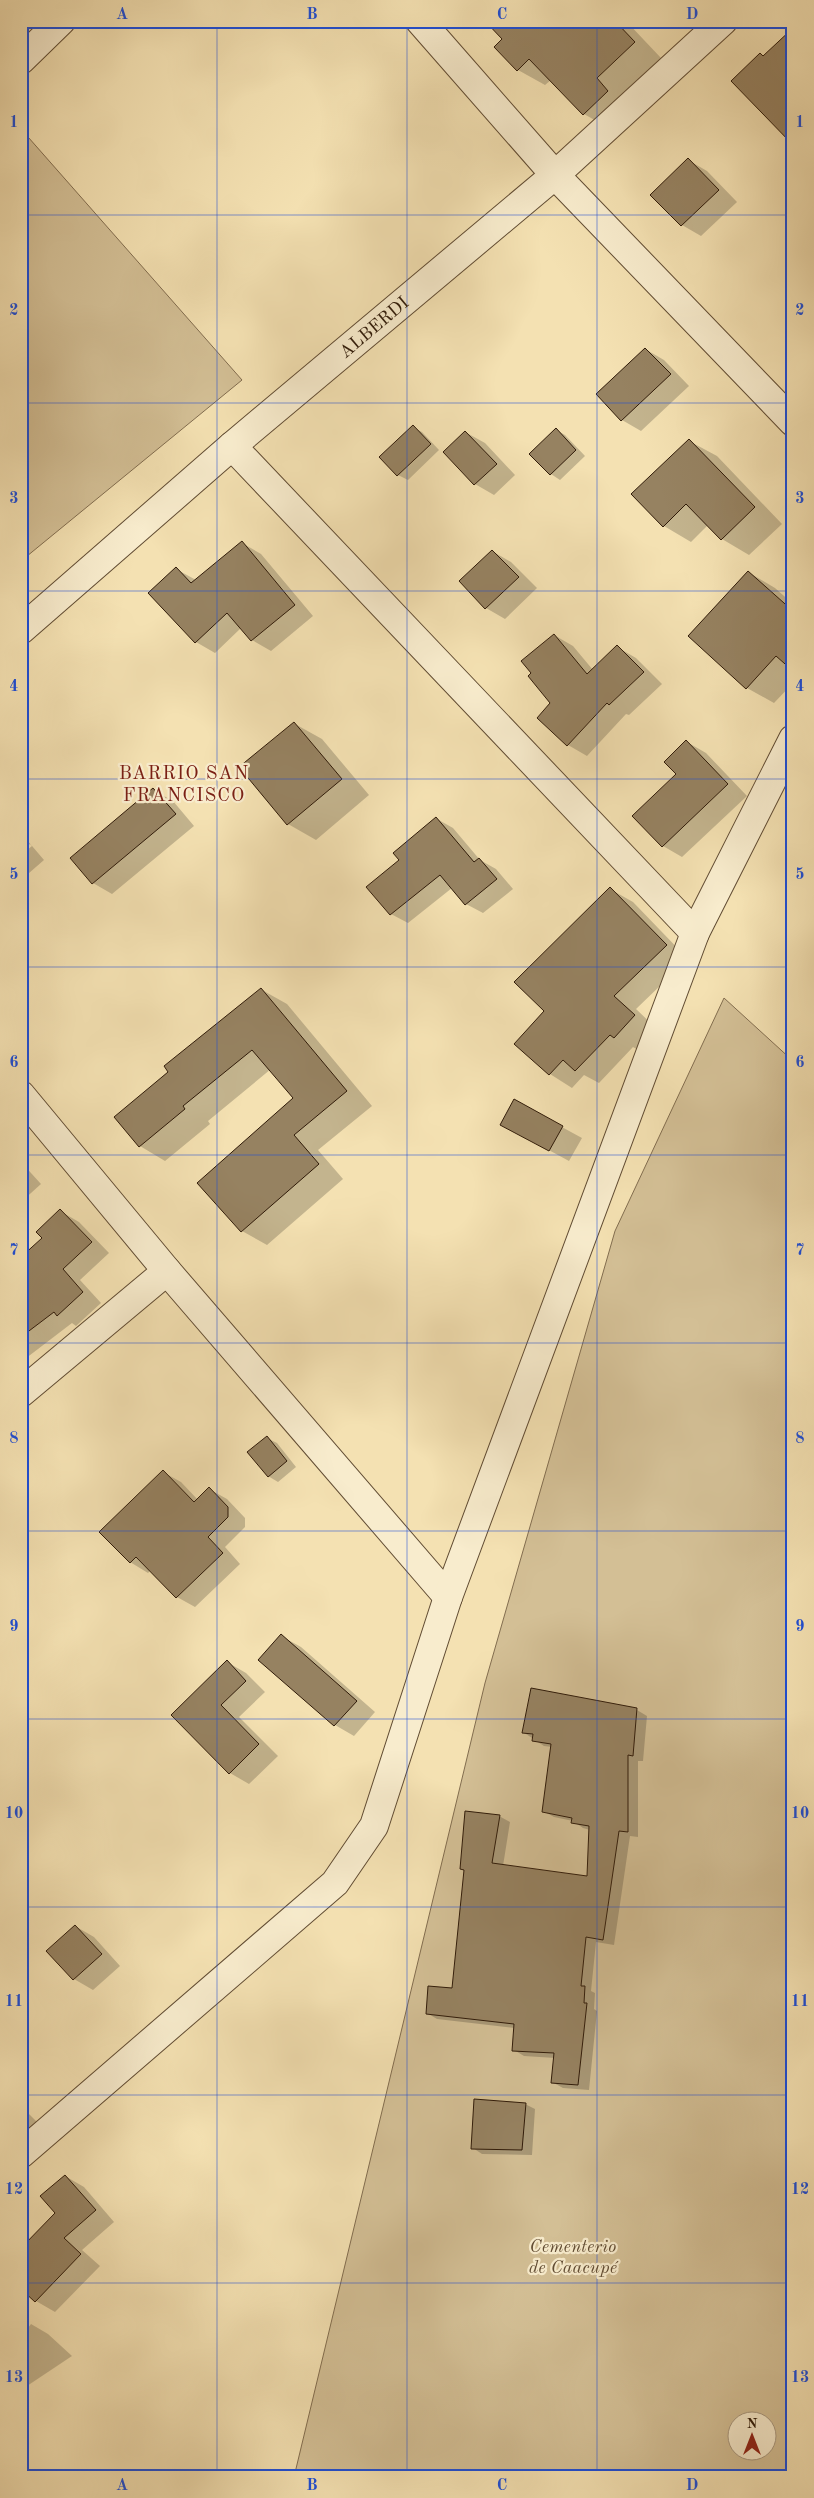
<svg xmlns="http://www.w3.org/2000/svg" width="814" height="2498" font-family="'Old Standard TT',serif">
<rect width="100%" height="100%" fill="#f4e1b2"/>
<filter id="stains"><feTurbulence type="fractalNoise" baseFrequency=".004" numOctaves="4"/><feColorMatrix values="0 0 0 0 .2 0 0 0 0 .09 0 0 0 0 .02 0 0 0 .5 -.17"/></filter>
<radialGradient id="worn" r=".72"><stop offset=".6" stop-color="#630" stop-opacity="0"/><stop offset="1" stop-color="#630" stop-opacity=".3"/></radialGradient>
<path fill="#d3bf95" stroke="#826d4f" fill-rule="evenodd" d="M21 129 242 380 21 561Z
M724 998 793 1061V2477H294L485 1683 615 1231ZM736 2420H766V2450H736Z"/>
<path fill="#0003" d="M486 21H626L661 58 623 95 612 130 584 114 551 80 545 85 518 70 504 39Z
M688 160 707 171 737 202 701 236 682 225Z
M645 349 664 360 689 386 641 431 622 420 597 394Z
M413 427 422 432 439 450 408 480 398 475Z
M556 430 565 435 585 456 560 480 551 474 531 454Z
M465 432 485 443 515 475 494 495 475 484Z
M689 441 717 456 782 524 749 555 722 539 708 525 691 542 664 526Z
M242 543 261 554 313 616 271 651 252 640 241 628 215 653 196 642 176 569 196 580Z
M492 551 511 562 537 588 505 619 486 608Z
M748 572 775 588 793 604V683L774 703 747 688Z
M554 635 573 646 593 670 617 647 636 658 662 684 629 715 626 714 587 756 568 745 552 703Z
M295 724 322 739 369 795 316 840 288 824Z
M687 742 706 753 747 796 682 857 663 846 634 816 678 774Z
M153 790 173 801 194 826 112 894 93 883Z
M437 819 453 828 480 860 496 869 513 889 483 913 466 904 452 888 408 923 391 914Z
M21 833 44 860 21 880V855L32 846 30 844 21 851Z
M610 889 633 902 688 959 636 1009 657 1029 638 1050 633 1047 599 1083 584 1075 572 1088 550 1074 516 1044 546 1011Z
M262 990 287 1004 372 1106 318 1150 343 1179 267 1245 242 1231 295 1098 271 1069 208 1121 210 1124 165 1161 140 1146 116 1117Z
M514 1101 582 1138 569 1161 521 1135Z
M21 1162 41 1184 21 1202Z
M60 1211 79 1222 109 1253 80 1280 101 1303 76 1326 72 1323 21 1362V1259L44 1238Z
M267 1438 277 1443 296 1467 278 1482 268 1476Z
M163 1472 181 1482 198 1500 209 1489 227 1499 245 1518V1527L225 1547 240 1564 195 1607 177 1597 151 1570 148 1573 130 1562Z
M281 1636 301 1647 375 1712 354 1736 335 1725 260 1660Z
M227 1662 246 1673 265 1692 239 1717 278 1756 249 1784 230 1773 173 1715Z
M532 1690 637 1710 647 1716 643 1761H638V1837L630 1836 614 1945 596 1942 591 1991 595 1993 594 2009 597 2011 589 2090 563 2088 552 2082 555 2058 524 2056 514 2050 515 2028 437 2019 427 2013 453 1990 465 1871 461 1869 499 1816 510 1822 503 1866 589 1878 590 1830 583 1828 573 1821 554 1817 543 1811 552 1747 544 1746 523 1732Z
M75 1926 94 1937 120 1966 93 1990 74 1979Z
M525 2104 535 2109 532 2155 482 2154 473 2148Z
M21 2106 38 2123 21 2138Z
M65 2176 84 2187 114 2222 82 2250 100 2266 55 2312 36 2301Z
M31 2324 48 2334 72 2356 21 2390V2337Z
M177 2469 194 2477H174Z"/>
<path fill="#968261" stroke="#301b09" d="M485 21H615L635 42 597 78 608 91 583 115 529 59 517 71 494 47 502 39Z
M793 28V145L731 81 760 53 763 56Z
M688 158 719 190 681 226 650 195Z
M645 348 671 374 621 421 596 394Z
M413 425 431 444 397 476 379 457Z
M556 428 576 450 550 475 529 454Z
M465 431 497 464 474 485 443 452Z
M689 439 755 507 721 540 686 504 663 527 631 494Z
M242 541 295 605 251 641 227 613 195 643 148 593 176 567 191 583Z
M492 550 519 577 485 609 459 581Z
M748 571 793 611V671L776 656 746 689 688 636Z
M554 634 587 674 617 645 644 672 609 705 607 703 567 746 537 718 550 703 528 676 531 673 521 661Z
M294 722 342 779 287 825 239 767Z
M686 740 728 784 662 847 632 816 676 774 664 762Z
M153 788 176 814 92 884 70 858Z
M436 817 474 862 479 858 497 879 465 905 440 875 390 915 366 887 399 860 393 853Z
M610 887 667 945 614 996 635 1015 614 1038 610 1035 575 1071 563 1060 549 1075 514 1044 544 1011 514 982Z
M261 988 347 1091 294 1135 319 1164 241 1232 197 1183 293 1098 252 1050 183 1106 185 1109 139 1147 114 1117 168 1072 164 1066Z
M514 1099 563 1126 549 1151 500 1125Z
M60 1209 92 1242 63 1269 83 1292 57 1316 54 1312 21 1337V1257L42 1238 36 1232Z
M267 1436 287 1461 268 1477 247 1452Z
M163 1470 194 1502 209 1487 228 1507V1517L208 1537 223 1553 176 1598 136 1557 130 1563 99 1532Z
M281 1634 357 1701 334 1726 258 1660Z
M227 1660 246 1681 221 1705 259 1744 229 1774 171 1715Z
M531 1688 637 1708 633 1756 628 1755V1832L619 1831 603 1940 586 1937 581 1986H585L584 2003H587L578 2085 551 2083 554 2053 512 2051 514 2024 426 2014 428 1986 452 1988 464 1870 460 1869 465 1811 500 1815 492 1863 587 1876 589 1826 571 1823 572 1818 542 1812 551 1744 532 1741 533 1734 522 1733Z
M75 1925 102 1954 73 1980 46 1951Z
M474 2099 526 2103 522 2150 471 2149Z
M65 2175 96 2210 64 2238 81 2254 35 2302 21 2289V2248L55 2213 40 2196Z"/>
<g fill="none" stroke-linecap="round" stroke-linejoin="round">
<defs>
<g id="minor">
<path d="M420 21 555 175 793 422"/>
<path d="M21 60 61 21"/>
<path d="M232 446 695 933"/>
<path id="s1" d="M21 630 232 446 555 175 723 21"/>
<path d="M21 1095 167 1271 448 1597"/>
<path d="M21 1393 167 1271"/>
<path d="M21 2154 335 1883 374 1826 448 1597 695 933 793 739"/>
</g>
</defs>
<use href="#minor" stroke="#614c33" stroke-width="30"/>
<use href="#minor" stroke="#f8eccd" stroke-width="28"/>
</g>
<path fill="none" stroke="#1d4ed8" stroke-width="1" stroke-opacity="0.55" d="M217 21V2477M407 21V2477M597 21V2477M21 215H793M21 403H793M21 591H793M21 779H793M21 967H793M21 1155H793M21 1343H793M21 1531H793M21 1719H793M21 1907H793M21 2095H793M21 2283H793"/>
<g text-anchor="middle" stroke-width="4.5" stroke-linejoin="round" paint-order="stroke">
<g font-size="18" fill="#301b09" stroke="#f8eccd">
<text dy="6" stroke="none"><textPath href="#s1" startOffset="465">ALBERDI</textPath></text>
</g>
<g font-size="18" font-style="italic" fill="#614c33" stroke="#f8eccd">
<text x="573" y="2252">Cementerio<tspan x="573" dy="21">de Caacupé</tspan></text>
</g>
<g font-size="19" letter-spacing="1" fill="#7a1f14" stroke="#f8eccd">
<text x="184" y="779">BARRIO SAN<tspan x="184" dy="22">FRANCISCO</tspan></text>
</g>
</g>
<rect width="814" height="2498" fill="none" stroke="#f4e1b2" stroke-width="55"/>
<g transform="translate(752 2436)"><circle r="24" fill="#f8eccd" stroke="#a8987f"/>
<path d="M0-4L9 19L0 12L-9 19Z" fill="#8f2418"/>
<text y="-8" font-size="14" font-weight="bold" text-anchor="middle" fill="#301b09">N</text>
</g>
<rect x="28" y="28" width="758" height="2442" fill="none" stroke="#1d4ed8" stroke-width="2"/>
<g font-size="16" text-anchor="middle" font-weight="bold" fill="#1d4ed8">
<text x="122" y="19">A</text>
<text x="312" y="19">B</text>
<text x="502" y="19">C</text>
<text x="692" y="19">D</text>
<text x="14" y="127">1</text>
<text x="800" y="127">1</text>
<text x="14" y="315">2</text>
<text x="800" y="315">2</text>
<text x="14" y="503">3</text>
<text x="800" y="503">3</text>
<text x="14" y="691">4</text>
<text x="800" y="691">4</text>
<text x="14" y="879">5</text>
<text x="800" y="879">5</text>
<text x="14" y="1067">6</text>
<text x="800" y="1067">6</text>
<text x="14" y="1255">7</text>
<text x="800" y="1255">7</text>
<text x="14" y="1443">8</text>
<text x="800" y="1443">8</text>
<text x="14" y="1631">9</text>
<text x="800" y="1631">9</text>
<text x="14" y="1818">10</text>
<text x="800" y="1818">10</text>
<text x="14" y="2006">11</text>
<text x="800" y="2006">11</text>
<text x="14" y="2194">12</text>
<text x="800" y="2194">12</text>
<text x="14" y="2382">13</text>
<text x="800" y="2382">13</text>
<text x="122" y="2490">A</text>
<text x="312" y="2490">B</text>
<text x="502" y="2490">C</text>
<text x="692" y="2490">D</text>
</g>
<rect width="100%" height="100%" filter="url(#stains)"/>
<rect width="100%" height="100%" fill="url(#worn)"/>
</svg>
